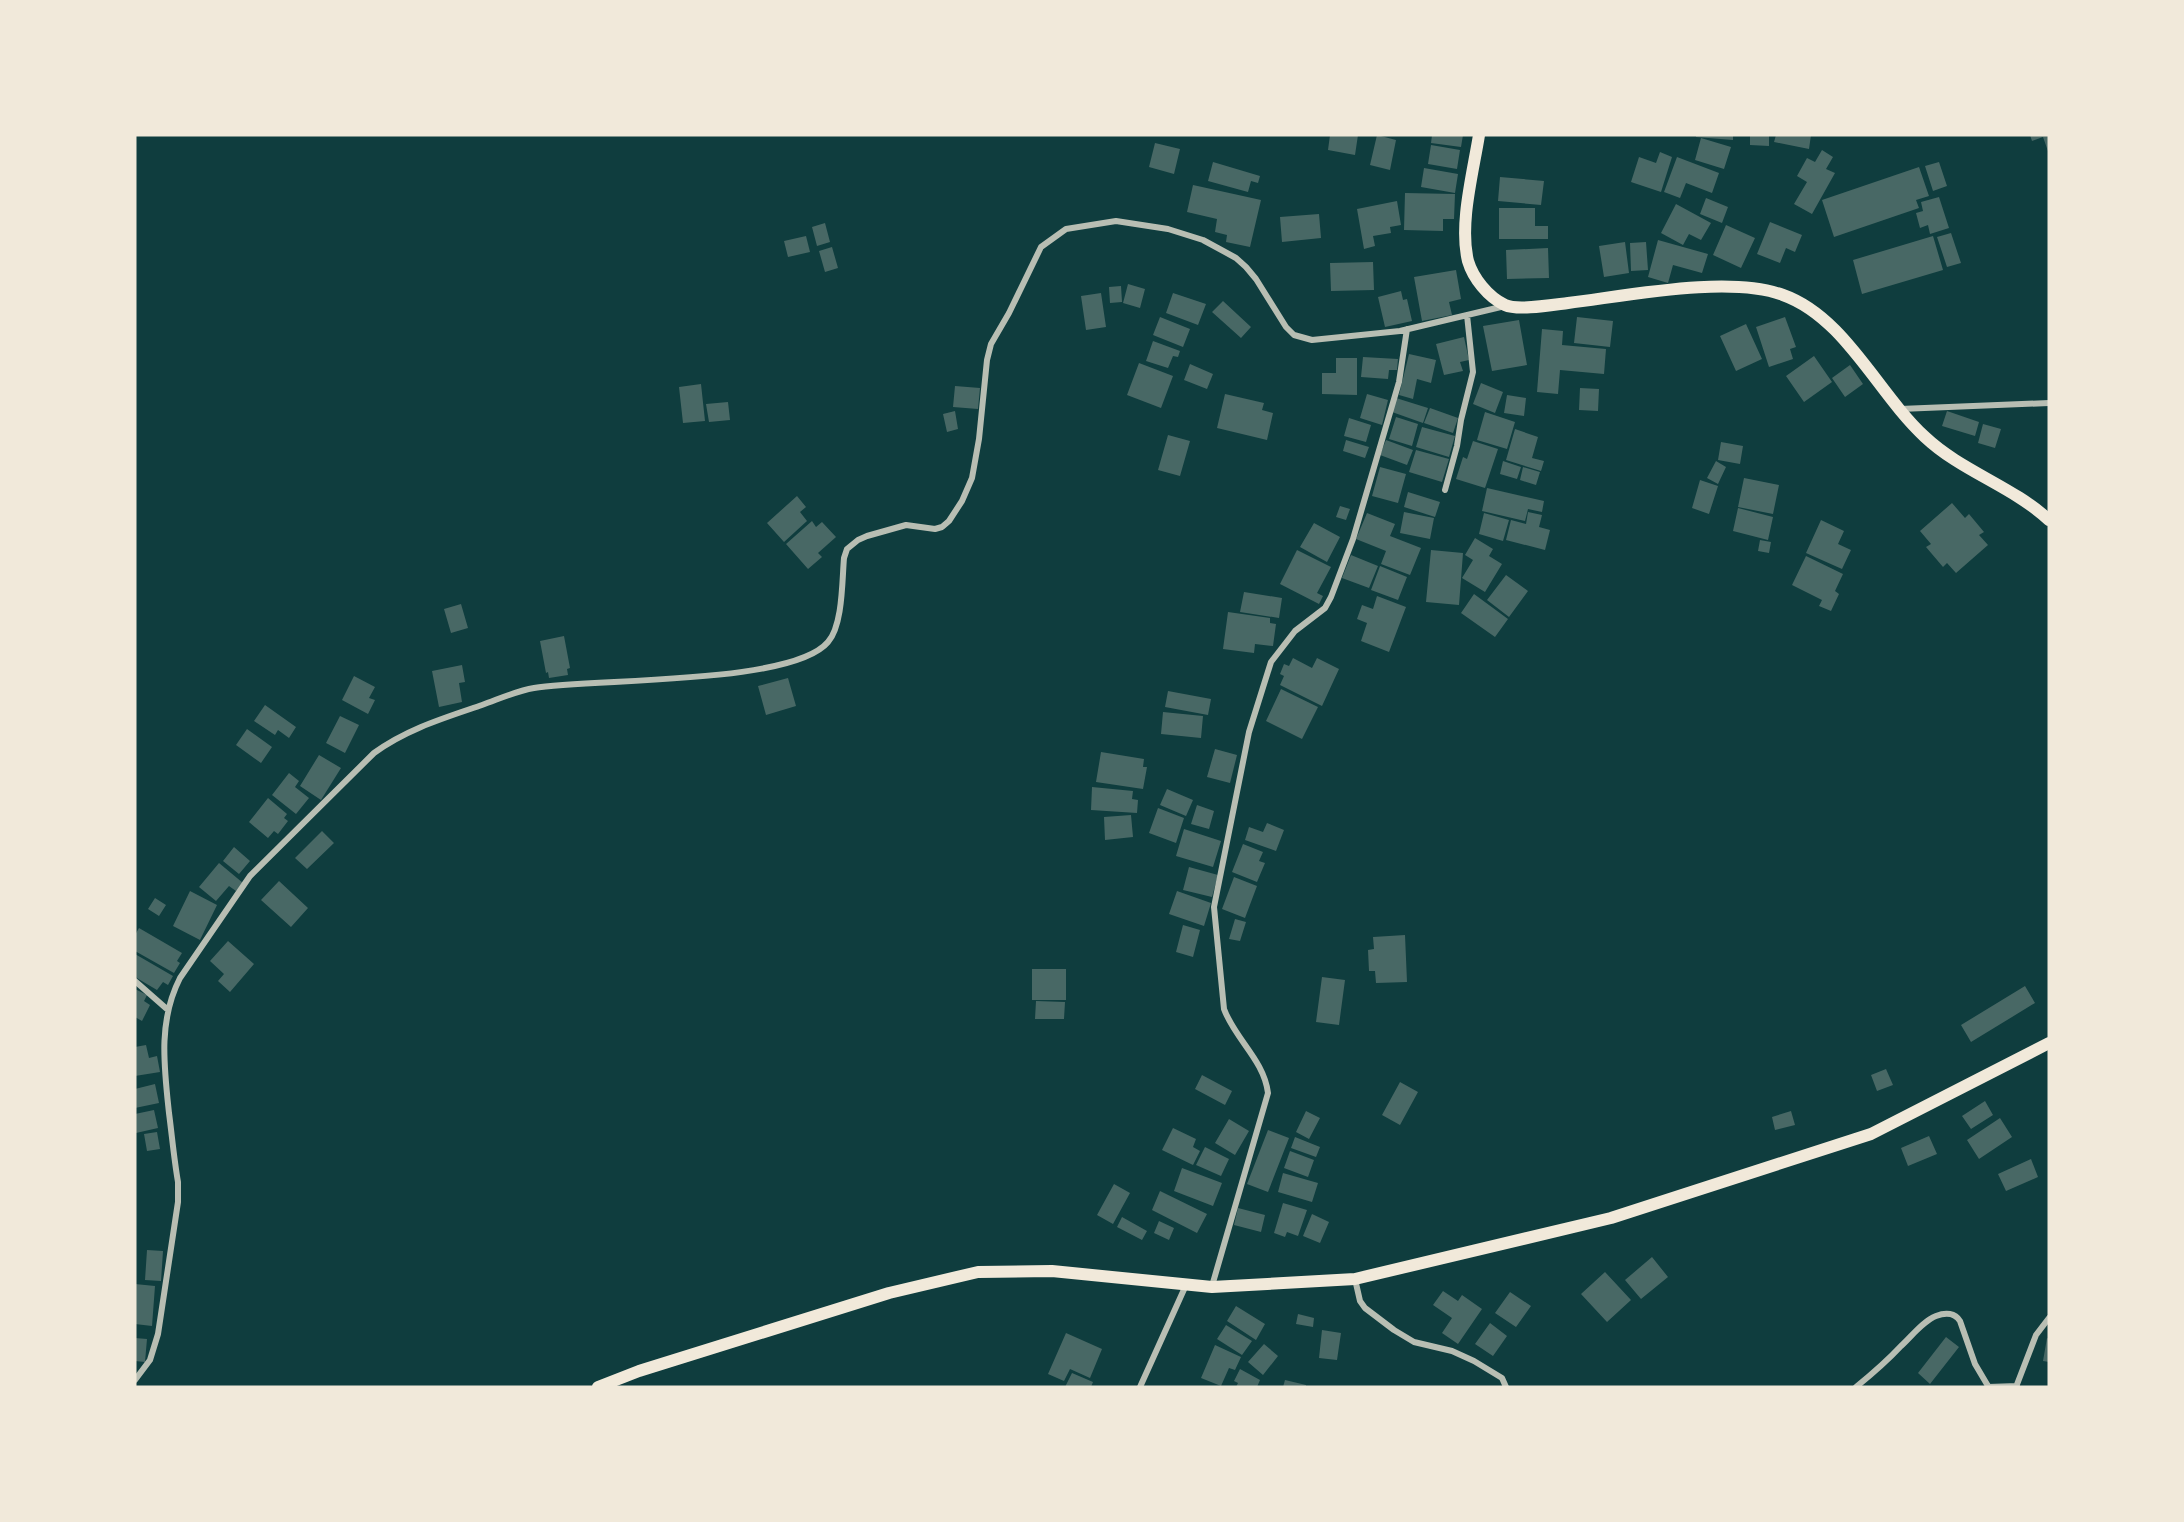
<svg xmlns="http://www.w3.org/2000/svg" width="2184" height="1522" font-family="'Public Sans',sans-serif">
<rect width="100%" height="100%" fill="#0f3d3e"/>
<path fill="#486865" d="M1330 135H1358L1355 155 1328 150Z
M1377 135 1396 140 1390 170 1370 165Z
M1432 135H1463L1461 147 1431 143Z
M1696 135H1733V140L1696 137Z
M1750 135H1769V146L1750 145Z
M1776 135H1811L1809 149 1774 142Z
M2030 135H2049V154L2043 137 2032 141Z
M1701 138 1731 147 1724 169 1695 160Z
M1155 143 1180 149 1174 174 1149 167Z
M1431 145 1460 150 1457 169 1428 164Z
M1822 150 1833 157 1826 169 1835 173 1812 214 1794 204 1807 182 1797 176 1807 158 1815 162Z
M1660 152 1672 157 1661 192 1631 182 1639 157 1656 163Z
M1677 157 1719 173 1712 193 1686 183 1680 198 1664 192Z
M1213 162 1260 176 1258 183 1251 181 1248 192 1208 181Z
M1939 162 1947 186 1933 191 1925 166Z
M1919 167 1929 196 1916 200 1919 208 1834 237 1822 200Z
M1424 168 1458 174 1455 193 1421 187Z
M1500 177 1544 181 1541 205 1498 201Z
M1193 185 1261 200 1250 247 1226 242 1227 235 1215 232 1217 219 1187 212Z
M1405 193 1455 194 1454 219H1443V231L1404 230Z
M1939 197 1949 228 1930 234 1928 225 1920 228 1916 213 1923 211 1921 202Z
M1706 198 1728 207 1722 223 1700 214Z
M1397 201 1401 225 1390 227 1391 233 1373 236 1375 246 1364 249 1357 209Z
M1676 204 1711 223 1701 240 1689 234 1683 245 1661 233Z
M1499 208H1535V226H1548V239H1499Z
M1319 214 1321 238 1282 242 1280 217Z
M1770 222 1802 235 1795 252 1786 248 1780 263 1757 254Z
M825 223 830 242 817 246 812 227Z
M1726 225 1755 238 1741 268 1713 255Z
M1951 233 1961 263 1947 267 1937 237Z
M806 236 810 252 788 257 784 241Z
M1933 236 1943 270 1862 294 1853 260Z
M1658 240 1708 254 1702 273 1673 265 1668 283 1648 277Z
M1625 242 1629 273 1604 277 1599 246Z
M1646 242 1648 270 1631 271 1630 243Z
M832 247 838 268 825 272 819 251Z
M1548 248 1549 278 1507 279 1506 250Z
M1373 262 1374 290 1331 291 1330 263Z
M1456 270 1461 299 1449 302 1452 315 1422 321 1414 277Z
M1128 284 1145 289 1140 308 1123 303Z
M1121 286 1122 302 1110 303 1109 287Z
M1401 291 1403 300 1407 299 1412 321 1385 327 1378 297Z
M1101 293 1106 327 1086 330 1081 296Z
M1173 293 1206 304 1198 325 1166 313Z
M1223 301 1251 327 1241 338 1212 312Z
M1160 317 1190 329 1183 347 1153 335Z
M1577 317 1613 321 1610 347 1574 343Z
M1785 317 1796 347 1790 349 1793 359 1769 367 1756 327Z
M1519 320 1527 365 1492 371 1483 326Z
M1746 324 1762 359 1736 371 1720 336Z
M1542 329 1563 331 1562 345 1606 349 1604 374 1560 370 1558 394 1537 392Z
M1464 337 1469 360 1460 362 1463 371 1444 375 1436 344Z
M1153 341 1180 351 1178 357 1173 356 1168 368 1146 361Z
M1409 354 1436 360 1431 383 1417 379 1413 399 1399 395Z
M1814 356 1832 382 1804 402 1786 376Z
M1363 357 1398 359 1397 370H1389L1388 379 1361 377Z
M1336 358H1357V395L1322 394V373H1336Z
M1139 363 1173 376 1161 408 1127 395Z
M1190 364 1213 374 1207 389 1184 380Z
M1850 365 1863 384 1845 397 1832 378Z
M1481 383 1503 392 1495 413 1473 404Z
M701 384 705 421 683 423 679 387Z
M955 386 980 388 978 409 953 407Z
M1580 388 1599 389 1598 411 1579 410Z
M1225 394 1264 403 1262 410 1273 413 1267 440 1217 428Z
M1367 394 1388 400 1382 425 1360 418Z
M1507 395 1526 398 1524 416 1504 413Z
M1396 398 1428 408 1423 423 1392 412Z
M728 402 730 420 709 422 706 404Z
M1430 408 1458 418 1453 433 1424 423Z
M955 411 958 429 947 432 943 414Z
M1947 411 1979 422 1975 436 1942 426Z
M1485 412 1515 422 1507 449 1477 440Z
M1396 417 1418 424 1412 446 1389 439Z
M1349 418 1371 425 1366 442 1344 436Z
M1983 424 2001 429 1995 448 1978 443Z
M1422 427 1455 436 1449 457 1416 447Z
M1515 429 1538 437 1532 458 1544 461 1541 471 1506 460Z
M1168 435 1190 441 1180 476 1158 470Z
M1346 440 1369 447 1365 458 1343 451Z
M1386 440 1413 450 1407 465 1380 455Z
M1473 441 1498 449 1485 488 1456 479 1463 457 1467 459Z
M1721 442 1743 446 1740 464 1718 460Z
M1416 450 1449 459 1442 482 1409 472Z
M1503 461 1521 467 1517 479 1500 474Z
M1716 461 1726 467 1718 484 1707 478Z
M1380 467 1406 474 1398 503 1372 496Z
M1523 467 1540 472 1536 485 1520 480Z
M1744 478 1779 485 1773 514 1738 507Z
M1700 480 1718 486 1709 514 1692 508Z
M1487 488 1544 501 1542 512 1528 509 1525 521 1482 511Z
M1408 492 1440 502 1435 517 1404 507Z
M797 496 806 507 800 512 807 521 784 542 767 523Z
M1952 503 1965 518 1969 514 1984 532 1979 535 1988 545 1956 573 1947 563 1943 567 1926 547 1931 544 1920 531Z
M1340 506 1350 509 1346 520 1336 517Z
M1738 508 1773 517 1768 540 1733 531Z
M1404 512 1434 518 1430 539 1400 533Z
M1528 512 1542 515 1539 527 1550 530 1545 550 1506 540 1511 520 1526 524Z
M1367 513 1395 524 1390 536 1421 548 1410 575 1381 564 1386 551 1356 539Z
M1484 513 1509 520 1503 541 1479 534Z
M1821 520 1844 531 1838 544 1851 550 1842 569 1806 553Z
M812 521 816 527 822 522 836 537 818 553 822 557 808 569 786 544Z
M1314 523 1340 537 1327 562 1300 547Z
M1475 538 1493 549 1489 556 1502 564 1485 592 1462 578 1473 560 1465 555Z
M1760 540 1771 542 1769 553 1758 551Z
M1297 550 1331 567 1317 593 1323 596 1319 604 1280 584Z
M1431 550 1463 553 1459 605 1426 602Z
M1351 555 1378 566 1369 588 1342 578Z
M1806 556 1843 574 1835 591 1839 594 1831 611 1819 606 1822 600 1792 585Z
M1380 566 1407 577 1398 600 1371 590Z
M1506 575 1528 591 1509 617 1487 600Z
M1244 592 1282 598 1279 618 1240 612Z
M1474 594 1508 619 1495 637 1461 613Z
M1377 596 1406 607 1389 652 1361 641 1367 623 1357 619 1362 605 1373 609Z
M461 604 468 628 451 633 444 609Z
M1228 612 1270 618V623L1276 624 1273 646 1255 644 1254 653 1223 649Z
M564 636 570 668 567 669 568 675 549 678 548 672 546 673 540 641Z
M1293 658 1312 668 1317 658 1339 669 1322 706 1280 685 1284 676 1280 674 1284 664 1289 666Z
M462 665 465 682 459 683 462 702 439 707 432 671Z
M354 676 375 687 369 698 375 700 368 714 342 700Z
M788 678 796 706 766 715 758 686Z
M1281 689 1318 707 1302 739 1266 721Z
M1168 691 1211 699 1208 715 1165 707Z
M265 705 296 727 289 738 278 730 275 735 254 721Z
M1163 712 1203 716 1201 738 1161 734Z
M340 716 359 725 345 753 326 743Z
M247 729 272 747 261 763 236 745Z
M1215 749 1237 755 1230 783 1207 777Z
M1101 752 1144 759 1143 767H1147L1143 789 1096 782Z
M319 755 341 768 321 800 300 786Z
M289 773 299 781 295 787 309 798 296 814 272 795Z
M1092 787 1133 791 1132 799 1138 800 1137 813 1091 810Z
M1167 789 1193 800 1186 816 1160 805Z
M268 798 287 814 284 818 288 821 278 834 274 831 268 838 249 822Z
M1197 805 1214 811 1209 829 1191 824Z
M1158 808 1184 818 1176 843 1149 833Z
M1131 815 1133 837 1105 840 1104 817Z
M1267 823 1284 830 1276 851 1245 840 1249 827 1263 832Z
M1184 829 1221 841 1213 867 1176 856Z
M322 831 334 843 307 869 295 858Z
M1243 844 1263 852 1259 861 1265 863 1257 882 1232 872Z
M234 847 250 861 239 874 223 861Z
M219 863 243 883 236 891 229 886 216 901 199 887Z
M1189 867 1218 875 1212 897 1183 890Z
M1234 877 1257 886 1245 918 1222 909Z
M279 881 308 908 291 927 261 900Z
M190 891 217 905 200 940 173 926Z
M1177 891 1211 903 1204 926 1169 914Z
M155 898 166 905 159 916 148 909Z
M1235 919 1246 922 1240 941 1229 939Z
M1183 925 1200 930 1193 957 1176 952Z
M139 928 182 953 177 961 180 963 174 973 135 951V935Z
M1405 935 1407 982 1376 983 1375 971H1369L1368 950 1374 949 1373 937Z
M228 941 254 964 230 992 218 981 224 974 210 961Z
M135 954 173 976 168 985 163 982 157 990 135 977Z
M1032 969H1066V1000H1032Z
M1322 977 1345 980 1339 1025 1316 1022Z
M2025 986 2035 1003 1971 1042 1961 1025Z
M135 989 147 995 144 1001 150 1005 142 1021 135 1017Z
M1036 1001 1065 1002 1064 1019H1035Z
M146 1045 149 1058 157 1056 160 1072 135 1076V1047Z
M1886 1069 1893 1085 1877 1091 1871 1075Z
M1202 1075 1232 1091 1225 1105 1195 1089Z
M1400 1082 1418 1092 1400 1125 1382 1115Z
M155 1084 159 1103 135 1108V1089Z
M1985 1101 1993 1115 1971 1129 1962 1116Z
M154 1110 158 1128 136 1133 135 1114Z
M1306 1111 1320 1118 1309 1139 1296 1132Z
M1791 1111 1795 1125 1775 1130 1772 1117Z
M2000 1118 2012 1137 1979 1159 1967 1140Z
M1229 1119 1249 1131 1235 1155 1215 1143Z
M1173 1128 1196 1139 1193 1147 1200 1151 1193 1165 1162 1150Z
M1268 1130 1289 1138 1268 1192 1247 1184Z
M157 1132 160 1149 147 1151 144 1134Z
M1929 1136 1937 1154 1908 1166 1901 1148Z
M1295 1137 1320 1147 1316 1157 1291 1148Z
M1205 1147 1229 1159 1221 1176 1196 1165Z
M1290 1151 1314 1160 1308 1177 1284 1168Z
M2031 1159 2038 1177 2006 1191 1998 1174Z
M1182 1168 1222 1183 1213 1206 1174 1191Z
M1283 1173 1318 1183 1312 1202 1278 1192Z
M1114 1184 1130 1193 1113 1224 1097 1215Z
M1160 1191 1207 1214 1197 1233 1152 1210Z
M1283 1203 1307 1210 1298 1236 1287 1232 1285 1237 1274 1233Z
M1238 1208 1265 1215 1261 1232 1234 1225Z
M1312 1214 1329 1222 1320 1243 1303 1236Z
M1122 1217 1147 1231 1142 1240 1117 1227Z
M1159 1221 1174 1228 1169 1240 1154 1233Z
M147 1250 163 1251 161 1281 145 1280Z
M1652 1257 1668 1277 1641 1299 1625 1280Z
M1605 1272 1631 1300 1607 1322 1581 1294Z
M135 1284 155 1286 152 1326 135 1324Z
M1443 1291 1458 1301 1462 1295 1482 1309 1458 1344 1442 1333 1452 1318 1433 1305Z
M1510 1292 1531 1306 1516 1327 1495 1313Z
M1236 1306 1265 1324 1256 1340 1227 1321Z
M1298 1314 1314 1318 1313 1327 1296 1324Z
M1490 1323 1507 1336 1493 1356 1475 1344Z
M1226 1325 1252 1341 1242 1355 1217 1339Z
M1322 1330 1341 1333 1337 1360 1319 1358Z
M1066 1333 1102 1349 1090 1378 1070 1369 1064 1381 1048 1374Z
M1946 1337 1959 1347 1930 1384 1918 1373Z
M135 1338 147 1339 145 1362 135 1361Z
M2047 1338 2049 1339V1362L2043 1361Z
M1264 1344 1278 1356 1263 1375 1248 1362Z
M1215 1345 1241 1357 1235 1370 1229 1368 1221 1386 1201 1378Z
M1240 1369 1260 1380 1257 1387H1236L1238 1383 1234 1381Z
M1072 1373 1093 1382 1091 1387H1065Z
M1285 1380 1306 1385V1387H1283Z"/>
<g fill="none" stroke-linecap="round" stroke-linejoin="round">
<path stroke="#b8beb3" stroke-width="6" d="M1900 409 2049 403
M1445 490 1457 446 1461 420 1473 372 1467 315
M135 981 168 1010
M1355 1279 1360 1301 1365 1308 1394 1330 1414 1342 1452 1351 1474 1361 1502 1378 1506 1387
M1212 1286 1268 1093C1264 1060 1235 1039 1224 1009L1214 907 1249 732 1271 662 1295 631 1325 608 1331 597 1353 539 1399 382 1407 329
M135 1380 150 1360 158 1334 178 1202V1182C174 1159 172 1136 169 1113 164 1066 158 1021 180 978L250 876 374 753C407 729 444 718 482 705 499 699 516 691 534 688 594 678 792 685 828 642 843 625 842 580 844 558L847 549 858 540 867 536 906 525 935 529 942 527 949 521 962 501 972 478 979 439 987 360 991 344 1009 313 1041 247 1066 229 1116 221 1168 229 1203 240 1236 258 1246 267 1256 279 1286 327 1294 335 1312 340 1400 331 1505 306
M1140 1387 1186 1285
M1856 1387C1872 1374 1887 1361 1901 1346 1911 1337 1923 1321 1936 1316 1946 1312 1955 1313 1960 1321L1975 1364 1988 1386
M1988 1387 2017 1386
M2016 1387 2036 1335 2049 1318"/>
<path stroke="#f1e9da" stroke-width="12" d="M1479 135C1473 173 1459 224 1468 261 1473 278 1488 297 1505 305 1518 311 1552 305 1568 303 1626 296 1729 275 1783 295 1845 317 1878 394 1925 437 1961 471 2012 486 2049 520
M598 1387 639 1371 889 1293 978 1272 1052 1271 1212 1287 1355 1279 1611 1218 1871 1134 2049 1043"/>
</g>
<rect width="2184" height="1522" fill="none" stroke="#f1e9da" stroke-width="273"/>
</svg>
